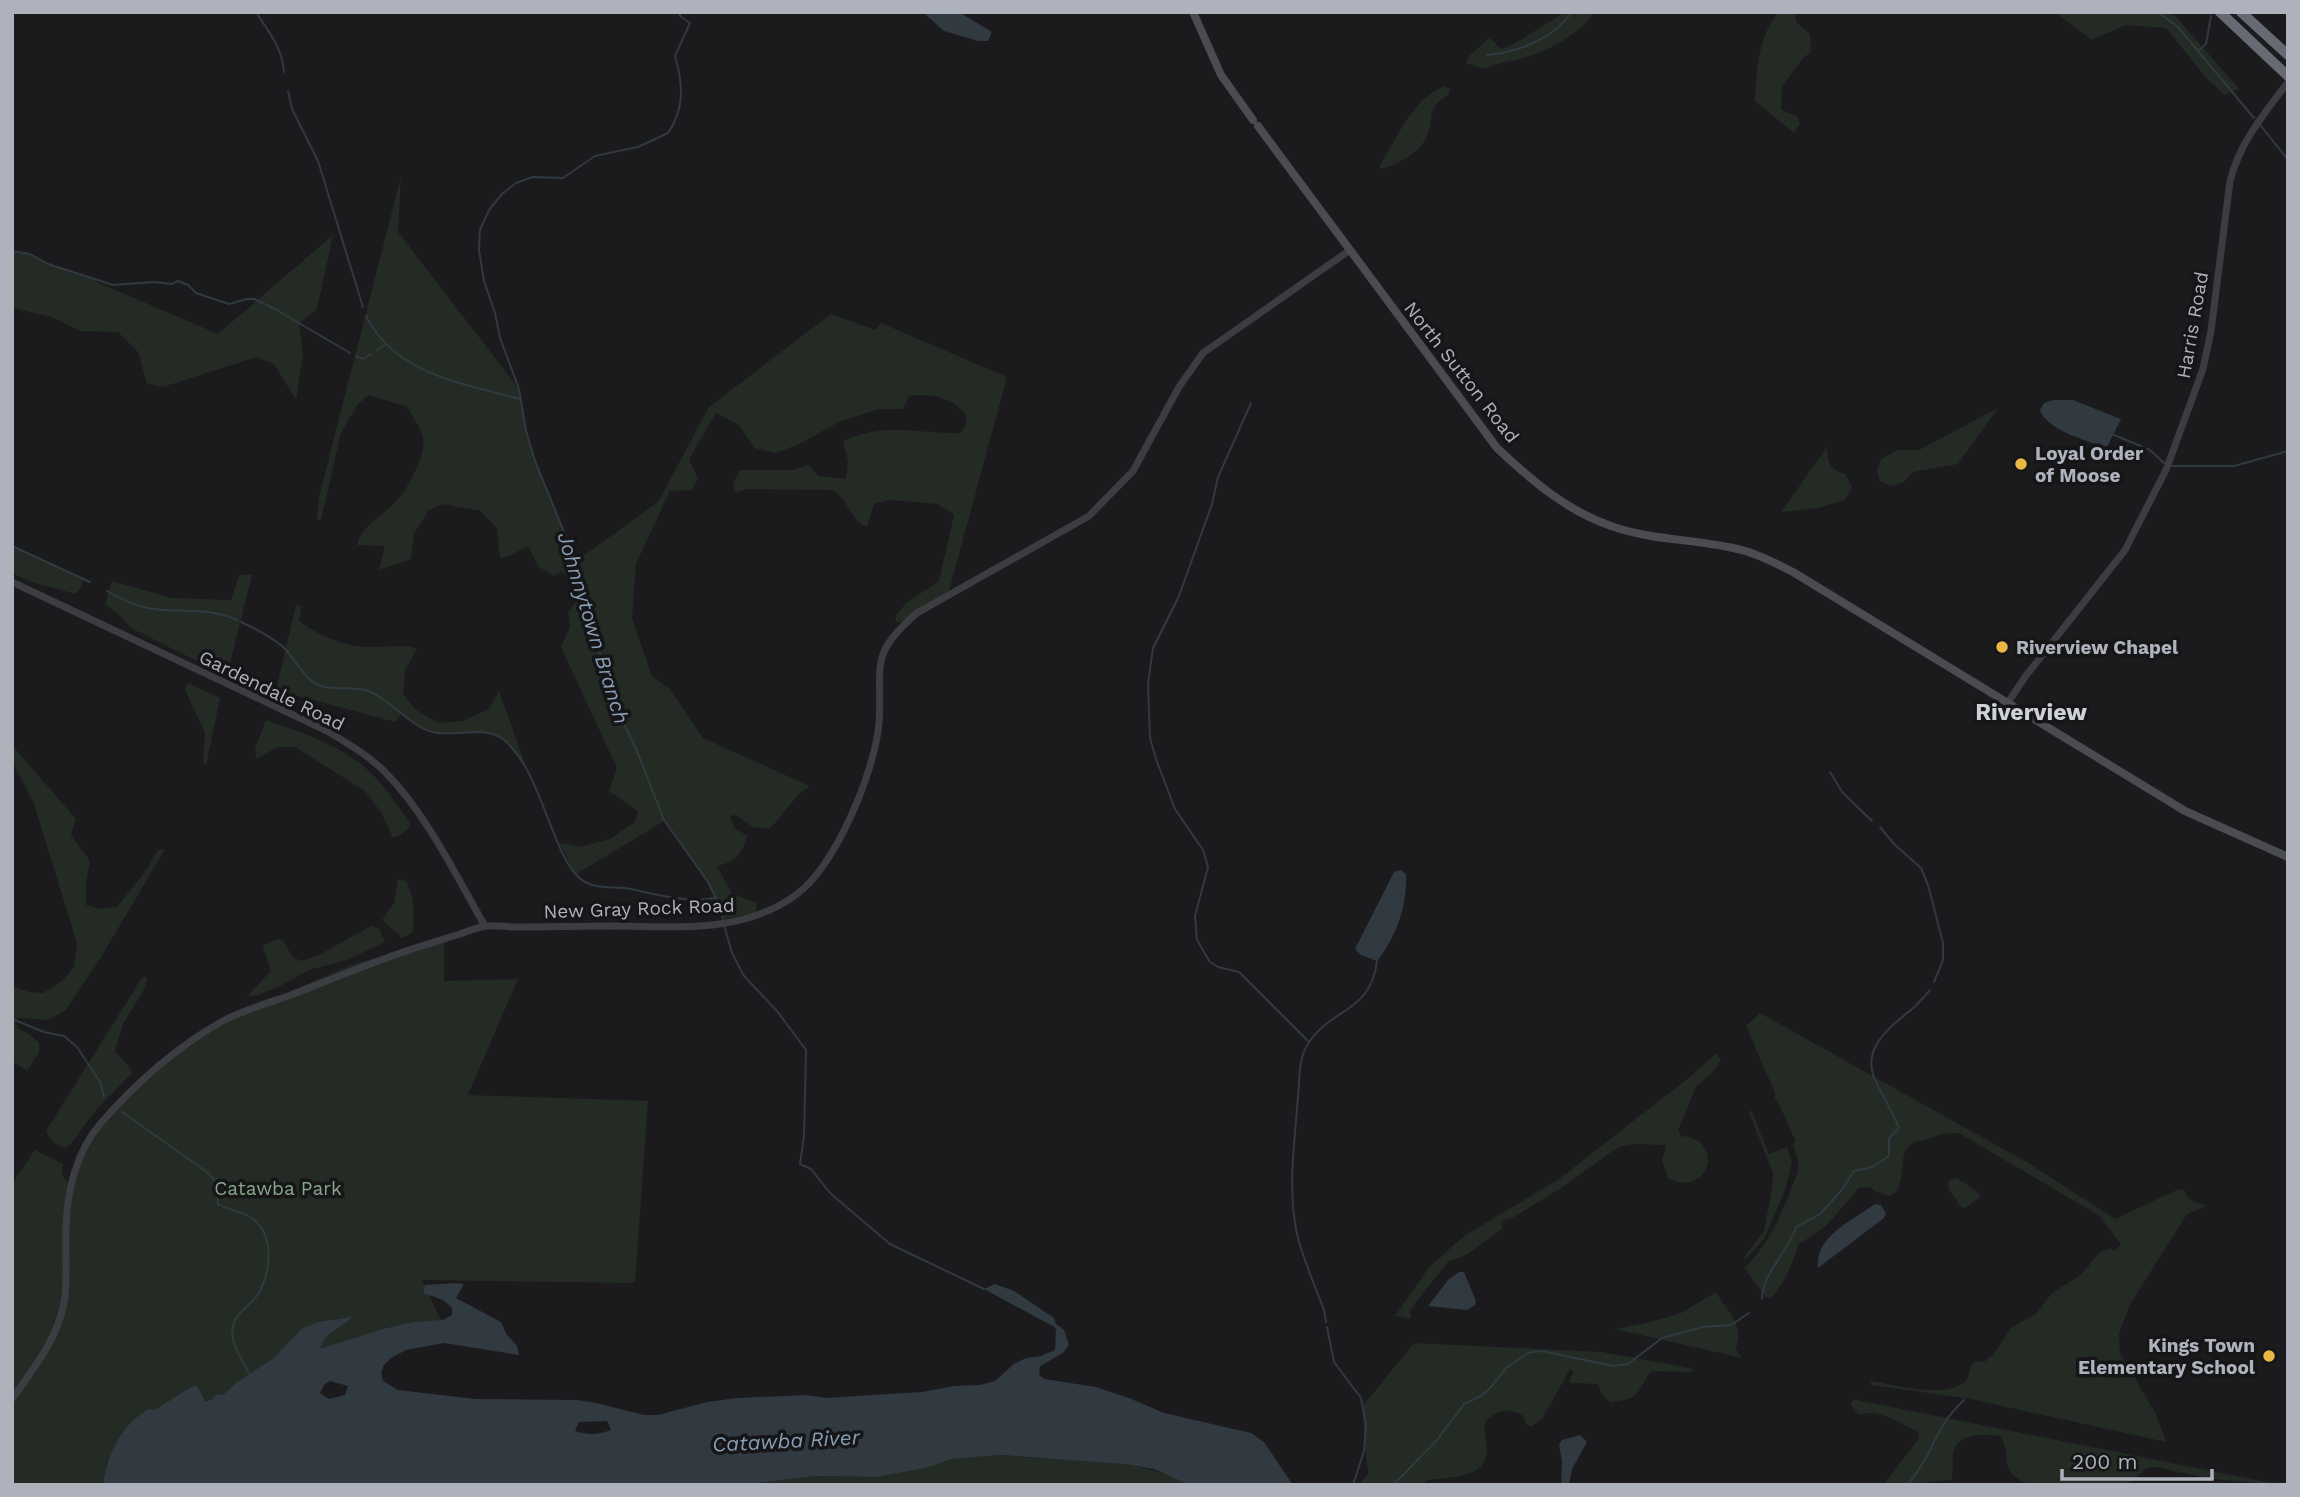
<svg xmlns="http://www.w3.org/2000/svg" width="2300" height="1497" font-family="'Work Sans',sans-serif">
<rect width="100%" height="100%" fill="#1b1b1d"/>
<path fill="#232b24" d="M1565 12H1592C1591 20 1585 24 1579 29 1562 44 1538 55 1516 60 1501 64 1500 62 1485 69L1466 63 1469 56 1489 38 1502 49 1519 41Z
M1778 12H1798L1795 18 1797 23 1810 34 1811 52 1803 58 1782 87 1781 110 1798 117 1800 124 1794 133 1755 101C1756 71 1759 36 1778 12Z
M2049 12H2172L2239 89 2225 95 2208 80 2166 28 2126 25 2092 40 2059 15Z
M1445 86 1450 89 1449 94C1424 110 1436 116 1427 136 1420 153 1399 163 1383 169L1379 167C1397 139 1411 99 1445 86Z
M401 176 398 232 519 389 526 431 535 461 565 531 575 562 658 502 709 407 831 314 875 330 881 323 1007 377 949 591C939 597 904 622 897 623L895 617 906 603 939 581 954 515 938 504 890 500 874 504 867 527C848 518 851 503 833 490L747 489 735 493 733 484 740 470H792L809 465 819 476 846 479 848 462 843 441C888 421 915 434 960 433L965 427 967 416C952 397 932 393 909 396L903 409H879L839 422 799 444 776 453 754 448 739 425 716 413 689 459 698 479 692 490 670 491 636 564 632 618 652 676 669 688 703 738 810 786 798 795 770 829 753 827 736 815 730 816 734 827 747 836C742 854 736 862 717 866L732 894 757 903 756 913 723 919C712 882 687 852 664 821L575 875 560 843 580 847 610 839 635 822 638 811 609 791 617 768 561 647 570 627 568 612 580 597 562 571 553 576 538 566 528 546 509 556 500 558 497 528 480 511 443 504 429 510 414 533 411 559 379 570 385 546 357 545C363 522 386 515 400 497 409 486 427 451 423 437 420 427 412 416 407 407L369 395 358 404 341 433 321 520H317L319 497Z
M333 235 317 309 299 323 303 355 296 400 274 364 257 357 163 387 147 384 138 352 118 332 80 331 52 317 12 308V251L30 254 48 264 90 279 218 334Z
M1998 408 1958 464 1913 472 1904 482 1890 486 1880 481 1877 471 1881 459 1897 450H1919Z
M1827 447C1828 463 1829 469 1845 474L1852 487 1846 499 1819 508 1781 512Z
M12 546 82 578V586L76 594 31 582 12 573Z
M239 575H252L227 676 131 628 119 615 105 604 112 581 172 598 231 600Z
M296 605 302 606 299 621C324 639 348 648 378 647 393 647 403 644 417 649L405 670 403 694 416 710 438 723 463 721 489 709 499 691 527 769 504 740 489 732 460 734 429 732 401 715 395 722 276 690Z
M188 683 220 698 206 766 203 762 205 733 185 690Z
M266 720C306 734 345 746 375 777 389 791 400 809 411 825L401 835 393 838 381 812 365 791 295 747H278L256 759 255 749Z
M12 745 76 819 71 835 90 861 86 882V905L100 909 117 907 147 869 158 850 165 849 100 959 66 1010 48 1020 20 1018 15 1020 18 1029 28 1033 39 1043V1052L27 1071 12 1061V986L29 992 43 993 62 981 74 967 77 943 34 804 12 761Z
M398 879 406 881C415 897 414 914 413 932L402 938 382 920 394 903Z
M371 926 380 929 385 942 347 960 309 970 282 985 256 996H247L271 971 263 948 264 945 277 939 283 940 292 956 301 961 317 956Z
M444 938V981L518 979 468 1095 648 1101 635 1283 422 1280 443 1325 213 1398 211 1400 166 1404 126 1429 107 1463 103 1485H14L12 1184 35 1150 63 1164 62 1174 69 1185 66 1225 82 1152 116 1108 179 1050 254 1007 351 965Z
M143 976 147 978 144 990 123 1024 115 1051 130 1068 132 1073 96 1110 70 1145 65 1148 53 1142 46 1131Z
M1760 1013 2030 1164 2115 1219 2179 1189 2184 1190 2189 1199 2206 1206 2187 1214 2129 1306 2119 1334 2120 1353 2156 1414 2166 1442 1971 1399 1871 1385V1381C1894 1385 1944 1398 1963 1383 1970 1379 1968 1370 1972 1364L1976 1361 1984 1362 1993 1355 2011 1328 2037 1313 2052 1293 2081 1275 2100 1252 2110 1248 2114 1251 2121 1245 2100 1216 1959 1133C1946 1133 1938 1134 1926 1140 1923 1141 1919 1141 1915 1142 1893 1151 1911 1186 1890 1196L1876 1192 1870 1187 1859 1188 1826 1226 1798 1245C1794 1261 1783 1287 1771 1297H1766L1744 1268C1772 1242 1785 1206 1798 1171V1160L1793 1144 1796 1142 1777 1100H1775V1093L1746 1026Z
M1716 1053 1721 1060 1713 1072 1696 1087 1678 1130 1681 1136C1727 1139 1709 1199 1668 1178L1662 1161 1666 1145 1634 1144 1618 1147 1563 1187 1512 1218 1503 1220 1502 1229 1466 1255 1448 1262 1410 1310 1411 1319 1395 1316 1430 1266 1464 1236 1559 1179 1691 1076Z
M1751 1110 1769 1154 1787 1147 1792 1162 1785 1190 1764 1239 1744 1261 1746 1254 1764 1231 1772 1189 1773 1173 1749 1112Z
M1957 1178 1980 1194 1979 1198 1965 1208 1961 1207 1948 1188 1949 1181Z
M1716 1292C1725 1309 1747 1327 1735 1348L1742 1358 1615 1329 1651 1322 1681 1313Z
M1414 1343 1602 1352 1695 1369 1690 1372 1651 1371C1636 1393 1641 1399 1611 1402L1604 1397 1597 1384 1571 1383 1569 1380 1574 1372 1570 1369 1542 1419 1532 1426 1527 1425 1522 1415C1510 1410 1503 1408 1492 1416 1488 1419 1485 1419 1485 1425 1483 1437 1493 1454 1480 1467 1468 1479 1441 1477 1426 1481L1424 1485H1359L1368 1474 1362 1407Z
M1853 1399 1857 1400 2282 1485 2211 1479 2156 1467 2147 1468 2127 1485H2029C1994 1469 2014 1454 2000 1436 1983 1433 1953 1433 1953 1457 1952 1466 1954 1471 1951 1480L1928 1482 1926 1485H1883L1917 1441 1919 1435 1918 1432C1904 1425 1890 1416 1874 1413 1868 1412 1864 1415 1858 1414L1851 1404Z
M1000 1455C1063 1463 1132 1453 1190 1485H740L816 1476 877 1477 926 1468 951 1459Z"/>
<path fill="#313941" fill-rule="evenodd" d="M927 12H959L992 32 988 41H978L944 31 926 15Z
M2053 400H2073L2121 419 2107 447C2088 442 2047 430 2040 410L2044 403Z
M1401 870 1406 874C1408 904 1396 938 1377 961L1361 955 1355 949 1394 872Z
M1875 1204 1881 1205 1886 1213 1884 1218 1818 1268C1814 1237 1853 1220 1875 1204Z
M1459 1272H1464L1476 1301 1475 1305 1467 1310 1428 1306 1449 1279Z
M455 1283 464 1284 456 1298 501 1322 507 1335 517 1346 519 1355 444 1343 406 1350 391 1358 384 1365 381 1372 383 1381 398 1390 475 1399 577 1400 596 1403 644 1415H658L707 1402 737 1398 806 1395 827 1398 856 1396 922 1392 954 1386 980 1385 995 1381 1014 1364 1026 1358 1041 1356 1055 1350 1056 1328 984 1289 995 1284 1014 1291 1054 1318 1056 1324 1064 1330 1069 1345 1063 1353 1040 1366 1039 1375 1044 1379 1096 1387 1129 1398 1164 1413 1251 1433 1264 1442 1293 1485H1190L1154 1469 1125 1464 1000 1455 951 1459 926 1468 877 1477 816 1476 740 1485H103C107 1455 121 1424 149 1409L155 1410 191 1387 197 1386 205 1401 211 1400 216 1395 224 1394 237 1382 274 1358 301 1329 319 1322 353 1317 326 1337 319 1349 383 1329 414 1322 443 1320 452 1315V1308L443 1300 423 1293 425 1285ZM330 1381 348 1386 345 1395 329 1399 320 1393 324 1385ZM607 1421 611 1430C598 1435 588 1435 575 1431L579 1422Z
M1580 1435 1587 1442 1572 1469 1569 1484 1561 1485 1562 1462 1559 1444 1562 1440Z"/>
<g fill="none" stroke-linecap="round" stroke-linejoin="round">
<path stroke="#313941" stroke-width="2" d="M256 12C268 31 283 49 284 72
M680 12V16L690 23 675 56C683 84 685 108 668 133L638 147 595 156 563 178 533 177 516 183 502 194 489 210 480 230 479 250 484 281 495 313 500 338 519 389 526 431 535 461 573 554 582 588 587 620 600 653 610 695 637 751 664 820 708 882 716 898 723 919
M2158 12 2178 27 2254 118
M2199 50 2206 44 2211 16
M1487 55C1519 52 1553 39 1572 12
M288 91 292 109 318 161 363 307
M2261 126 2288 160
M12 251 30 254 48 264 113 285 154 282 172 284 178 281 188 285 196 293 229 304 247 299H254L275 309 350 353
M366 316C396 375 462 383 520 399
M377 350 385 345
M356 356 363 359 371 354
M1251 403 1218 477 1212 504 1179 596 1153 648 1148 684 1150 738 1156 759 1175 809 1203 850 1208 867 1195 916 1197 940 1210 962 1218 967 1239 972 1309 1042
M2114 435 2150 450 2164 463
M2171 466H2234L2288 451
M12 546 90 582
M107 591C119 598 131 604 143 607 175 615 205 605 237 620
M241 622C254 628 271 637 282 646 295 657 300 673 313 682 330 693 347 685 365 690 384 695 404 719 422 728 447 742 481 722 504 740 543 771 553 865 585 882 600 890 616 886 631 889 659 895 687 903 715 898
M1830 772 1843 793 1872 821
M1880 827 1894 844 1921 868 1928 885 1943 943V960L1934 982
M724 925 732 953 744 976 777 1011 806 1050 804 1136 800 1164 811 1169 830 1193 890 1244 984 1289
M12 1019 44 1032 64 1036 77 1047 100 1082 104 1096
M122 1112 207 1172 216 1182 218 1204C229 1211 242 1211 252 1218 275 1235 271 1272 258 1294 252 1305 238 1310 234 1323 227 1339 242 1359 249 1373
M1762 1299C1762 1274 1788 1252 1796 1227L1820 1214 1841 1191 1854 1171 1872 1167 1889 1156V1138L1899 1128C1893 1112 1884 1099 1877 1084 1860 1052 1884 1032 1907 1013 1916 1007 1923 998 1930 990
M1326 1322 1324 1310C1315 1285 1303 1260 1297 1234 1287 1188 1295 1141 1298 1096 1300 1078 1298 1059 1308 1044 1330 1008 1371 1013 1377 961
M1327 1327 1334 1362 1361 1398 1366 1425 1364 1451 1353 1485
M1393 1485 1437 1440 1464 1404 1481 1396 1490 1388 1507 1367 1528 1353 1542 1351 1613 1366 1628 1364 1662 1338 1703 1327 1731 1325 1749 1313
M1908 1485C1914 1475 1922 1466 1927 1456 1939 1432 1944 1419 1964 1400"/>
<path stroke="#3c3d42" stroke-width="7" d="M12 582 327 731C347 743 368 755 385 772 426 813 456 876 485 926
M2007 704 2025 677 2125 550 2166 470 2203 369 2211 331 2230 181C2240 142 2264 114 2288 82
M12 1399C33 1369 57 1340 64 1303 68 1278 65 1252 66 1227 67 1192 76 1152 100 1124 134 1085 175 1048 221 1022 243 1010 268 1003 291 995 322 983 351 971 381 960 407 950 434 942 460 934 468 931 478 927 487 926 496 925 505 927 514 927 546 927 579 926 611 926 674 926 743 935 797 894 836 865 875 771 879 723 883 666 867 656 917 613L1089 516 1133 471 1179 387 1203 353 1350 250"/>
<path stroke="#4a4c52" stroke-width="8" d="M1193 12 1221 75 1253 120
M1258 126 1497 448C1531 480 1567 511 1611 526 1650 540 1693 539 1733 548 1754 552 1773 562 1793 572L2185 811 2288 857"/>
<path stroke="#686a73" stroke-width="10" d="M2220 12 2288 76
M2241 12 2288 55"/>
</g>
<g fill="#ebb744" stroke="#161618" stroke-width="2.5">
<circle cx="2021" cy="464" r="7"/>
<circle cx="2002" cy="647" r="7"/>
<circle cx="2269" cy="1356" r="7"/>
</g>
<g text-anchor="middle" stroke-width="7" stroke-linejoin="round" paint-order="stroke">
<g font-size="19" fill="#aeb2bc" stroke="#161618">
<text transform="translate(2192 325) rotate(-80)" y="7">Harris Road</text>
<text transform="translate(1462 372) rotate(52)" y="7">North Sutton Road</text>
<text transform="translate(272 690) rotate(26)" y="7">Gardendale Road</text>
<text transform="translate(639 908) rotate(-2)" y="7">New Gray Rock Road</text>
</g>
<g font-size="19" font-weight="bold" fill="#aeb2bc" stroke="#161618" text-anchor="start">
<text x="2035" y="460">Loyal Order<tspan x="2035" dy="22">of Moose</tspan></text>
<text x="2016" y="654">Riverview Chapel</text>
<text x="2255" y="1352" text-anchor="end">Kings Town<tspan x="2255" dy="22">Elementary School</tspan></text>
</g>
<g font-size="19" fill="#86a689" stroke="#161618">
<text x="278" y="1195">Catawba Park</text>
</g>
<g font-size="21" font-style="italic" fill="#879eb5" stroke="#161618">
<text transform="translate(593 628) rotate(73)" y="7">Johnnytown Branch</text>
<text transform="translate(786 1441) rotate(-3)" y="7">Catawba River</text>
</g>
<g font-size="23" font-weight="bold" fill="#cfd1d8" stroke="#161618">
<text x="2031" y="720">Riverview</text>
</g>
</g>
<rect width="2300" height="1497" fill="none" stroke="#aeb2bc" stroke-width="28"/>
<path d="M2062 1469v10h150v-10" fill="none" stroke="#aeb2bc" stroke-width="3.5"/>
<text x="2072" y="1469" font-size="21" fill="#aeb2bc" stroke="#161618" stroke-width="5" paint-order="stroke">200 m</text>
</svg>
